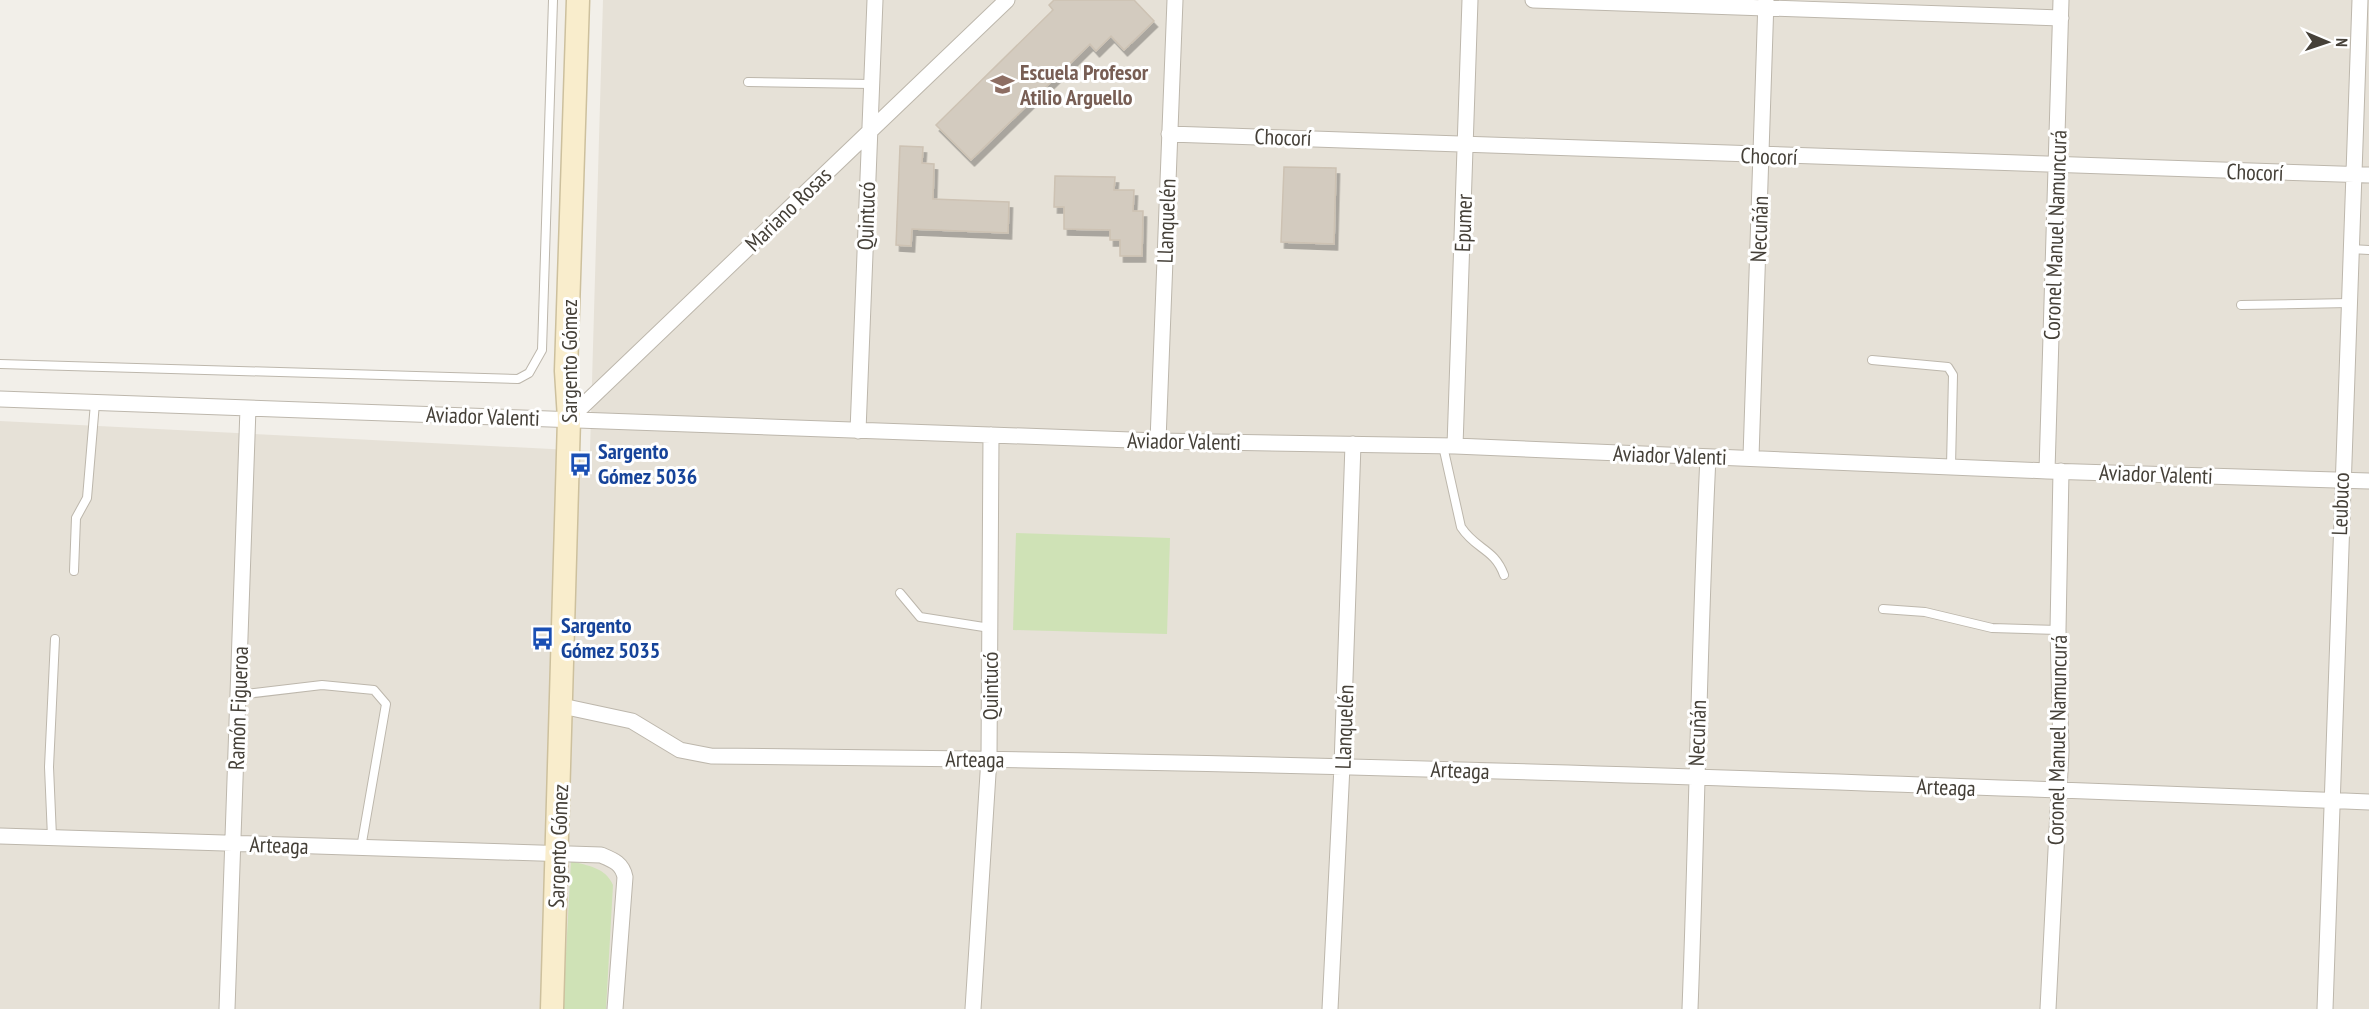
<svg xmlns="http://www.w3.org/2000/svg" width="2369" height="1009" font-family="'PT Sans Narrow',sans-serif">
<defs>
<filter id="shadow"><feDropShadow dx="3.5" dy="6" stdDeviation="0" flood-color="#0004"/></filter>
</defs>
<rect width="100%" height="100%" fill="#f2efe9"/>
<path fill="#e6e1d7" d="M603 0H2369V1009H0V421L590 451Z"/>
<path fill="#cfe2b6" d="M1016 533 1170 538 1167 634 1013 630Z
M571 861C588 866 605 867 613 885L606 1009H563Z"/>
<path fill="#d3cbbf" stroke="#cdc2b3" stroke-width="1.5" filter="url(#shadow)" d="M1054 0H1134L1154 21 1124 50 1111 36 1096 51 1090 44 971 160 936 125 1053 10 1049 5Z
M900 146 923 147 922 163 934 164 933 199 1009 202 1008 233 912 229 911 246 896 245Z
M1284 167 1336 168 1334 244 1281 242Z
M1055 176 1115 177 1114 190H1134L1133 211H1143L1142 256H1120V240H1110V230L1064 229V207H1054Z"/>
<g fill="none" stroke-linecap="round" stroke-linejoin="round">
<defs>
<path id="lane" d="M748 82 871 84
M2350 249 2369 250
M2241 305 2349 303
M1872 360 1948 367 1953 375 1951 466
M0 364 518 379 529 373 542 350 553 0
M1443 446 1461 527C1476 550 1494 548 1504 575
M74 571 76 518 87 498 95 403
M900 593 920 617 990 628
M1883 609 1925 612 1992 628 2058 630
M238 695 322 685 374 690 386 704 361 848
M52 837 49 767 55 639"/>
<path id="street" d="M1533 0 2061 18
M1169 134 2369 175
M0 399 1158 441 1455 446 2047 471 2369 481
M569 419 1007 0
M858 431 875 0
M1158 441 1175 0
M1455 446 1470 0
M1751 457 1766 0
M2047 471 2061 0
M562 706 632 721 680 750 711 756C1264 760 1817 780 2369 802
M0 836 601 855C613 860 622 863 625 877L615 1009
M227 1009 248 408
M973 1009 989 758 991 435
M1330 1009 1342 766 1353 444
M1690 1009C1697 825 1699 641 1708 457
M2048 1009 2061 751 2058 630 2061 471
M2325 1009 2360 0"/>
<path id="secondary" d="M552 1009 569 419 566 371 578 0"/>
</defs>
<use href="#lane" stroke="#bdb7ac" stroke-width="10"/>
<use href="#street" stroke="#bdb7ac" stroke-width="17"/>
<use href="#secondary" stroke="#cdc09d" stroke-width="25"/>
<use href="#lane" stroke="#fff" stroke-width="8"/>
<use href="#street" stroke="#fff" stroke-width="15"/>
<use href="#secondary" stroke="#f9edcc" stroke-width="22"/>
</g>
<defs>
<symbol id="school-bare" viewBox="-9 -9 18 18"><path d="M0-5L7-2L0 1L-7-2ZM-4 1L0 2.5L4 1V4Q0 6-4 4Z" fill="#8d6e63" stroke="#fff" stroke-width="2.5" paint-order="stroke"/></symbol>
<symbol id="bus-bare" viewBox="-9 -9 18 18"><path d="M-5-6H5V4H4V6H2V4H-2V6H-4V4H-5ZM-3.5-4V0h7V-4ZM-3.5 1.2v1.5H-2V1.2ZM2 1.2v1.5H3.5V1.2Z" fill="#1a4fb4" stroke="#fff" stroke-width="2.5" paint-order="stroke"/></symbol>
</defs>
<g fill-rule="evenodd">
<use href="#school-bare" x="986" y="68" width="33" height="33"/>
<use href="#bus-bare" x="564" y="448" width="33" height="33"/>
<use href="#bus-bare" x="526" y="622" width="33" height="33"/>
</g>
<g text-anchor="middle" stroke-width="6" stroke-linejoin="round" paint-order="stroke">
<g font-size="22" font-weight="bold" fill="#785e54" stroke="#fff" text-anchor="start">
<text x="1020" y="80">Escuela Profesor<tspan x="1020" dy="25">Atilio Arguello</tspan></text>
</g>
<g font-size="22" fill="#454038" stroke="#fff">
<text transform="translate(1283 137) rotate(2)" y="8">Chocorí</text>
<text transform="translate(1769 156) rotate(2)" y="8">Chocorí</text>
<text transform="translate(2255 172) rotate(2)" y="8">Chocorí</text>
<text transform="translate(788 209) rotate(-44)" y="8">Mariano Rosas</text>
<text transform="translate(866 216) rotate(-88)" y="8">Quintucó</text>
<text transform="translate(1166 221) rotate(-88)" y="8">Llanquelén</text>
<text transform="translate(1463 223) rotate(-88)" y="8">Epumer</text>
<text transform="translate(1759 229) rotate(-88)" y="8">Necuñán</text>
<text transform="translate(2055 235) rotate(-88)" y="8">Coronel Manuel Namuncurá</text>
<text transform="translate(569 361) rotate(-90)" y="8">Sargento Gómez</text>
<text transform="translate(483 416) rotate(2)" y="8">Aviador Valenti</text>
<text transform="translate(1184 441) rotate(1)" y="8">Aviador Valenti</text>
<text transform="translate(1670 455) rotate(2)" y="8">Aviador Valenti</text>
<text transform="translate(2156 474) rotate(2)" y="8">Aviador Valenti</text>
<text transform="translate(2340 504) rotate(-88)" y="8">Leubuco</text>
<text transform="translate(990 686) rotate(-90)" y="8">Quintucó</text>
<text transform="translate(238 708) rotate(-88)" y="8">Ramón Figueroa</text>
<text transform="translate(1344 727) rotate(-88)" y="8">Llanquelén</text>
<text transform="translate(1697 733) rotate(-88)" y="8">Necuñán</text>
<text transform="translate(2057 740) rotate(-89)" y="8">Coronel Manuel Namuncurá</text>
<text transform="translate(975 759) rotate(1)" y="8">Arteaga</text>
<text transform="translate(1460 770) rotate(2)" y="8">Arteaga</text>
<text transform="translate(1946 787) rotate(2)" y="8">Arteaga</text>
<text transform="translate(279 845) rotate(2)" y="8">Arteaga</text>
<text transform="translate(558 846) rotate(-88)" y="8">Sargento Gómez</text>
</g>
<g font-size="22" font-weight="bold" fill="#164399" stroke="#fff" text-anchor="start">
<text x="598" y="459">Sargento<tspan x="598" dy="25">Gómez 5036</tspan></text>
<text x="561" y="633">Sargento<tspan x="561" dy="25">Gómez 5035</tspan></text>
</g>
</g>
<g transform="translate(2327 42) rotate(92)" stroke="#ffffff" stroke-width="4.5" paint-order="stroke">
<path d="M0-4.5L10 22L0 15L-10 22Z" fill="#454038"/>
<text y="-9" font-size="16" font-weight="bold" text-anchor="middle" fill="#454038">N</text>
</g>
</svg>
